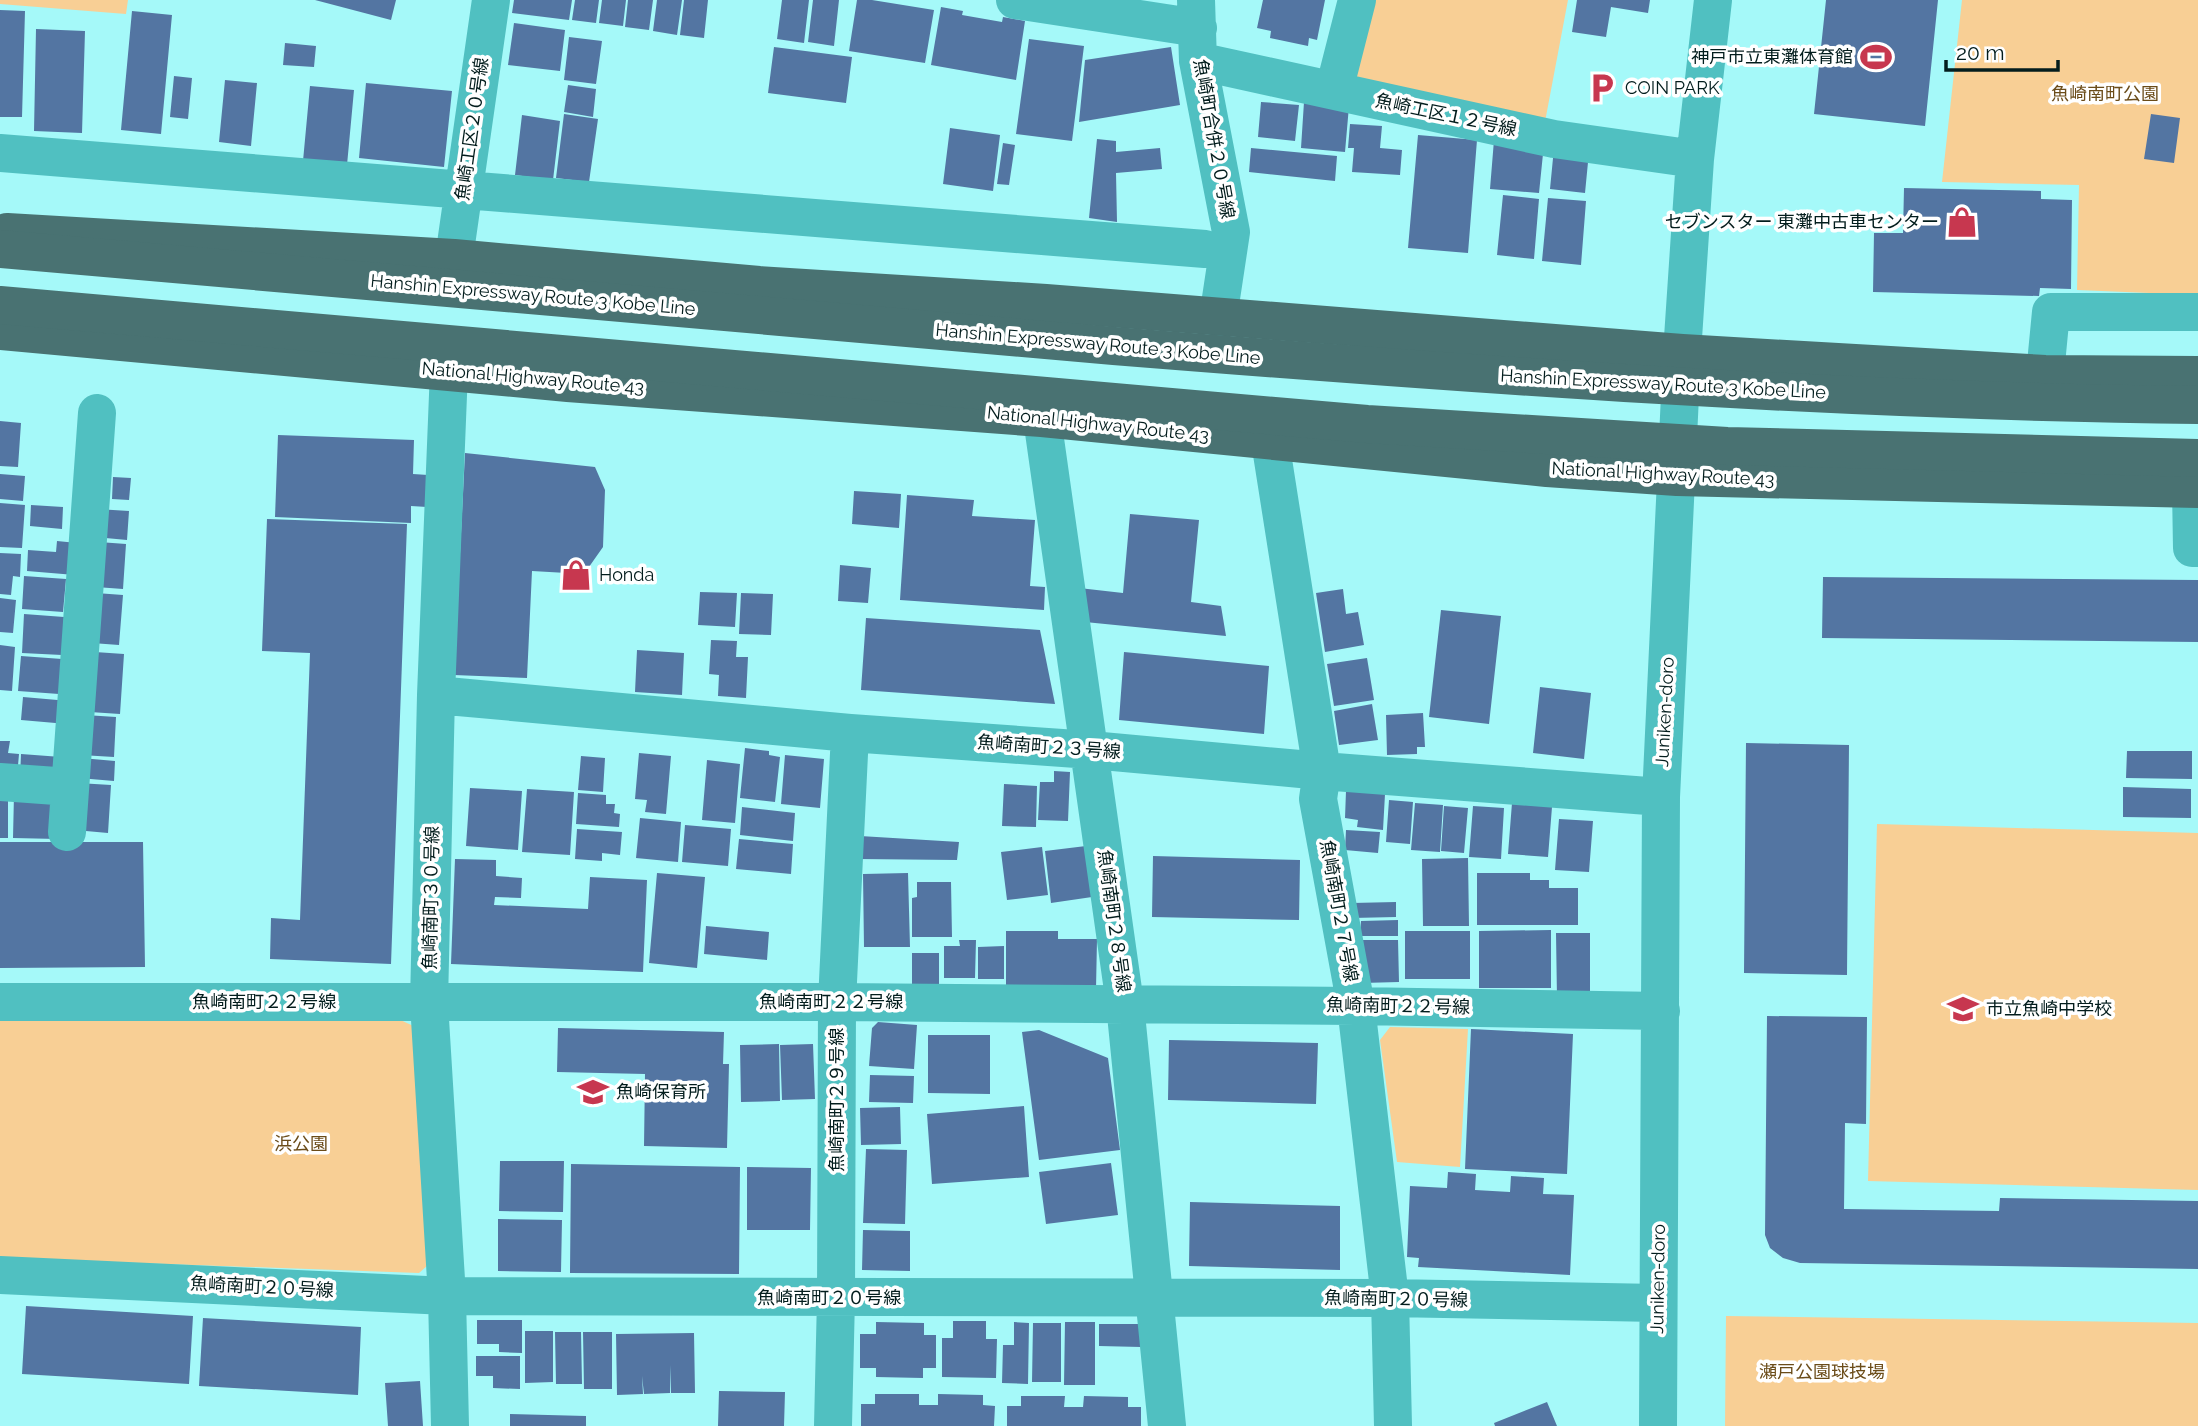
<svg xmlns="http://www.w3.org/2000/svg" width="2198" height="1426" font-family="Raleway,'Noto Sans JP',sans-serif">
<rect width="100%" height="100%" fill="#a5f9f9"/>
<path fill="#f8cf95" d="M0 0H128L126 14 0 4Z
M1371 0H1568L1544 127 1349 77Z
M1962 0H2198V295L2077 290 2079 185 1942 182Z
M1877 824 2198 833V1190L1868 1181Z
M396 1018 420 1029 435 1259 419 1273 0 1258V1019Z
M1390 1027 1468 1029 1460 1167 1397 1162 1380 1040Z
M1726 1316 2198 1323V1426H1725Z"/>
<path fill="#5375a2" d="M315 0H396L391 20Z
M514 0H572L569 20 512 13Z
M575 0H599L596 23 572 20Z
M602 0H626L623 26 599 23Z
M628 0H653L649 30 625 27Z
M657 0H682L677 35 653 31Z
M684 0H708L704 38 680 35Z
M782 0H809L804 43 777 39Z
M813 0H839L834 46 808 42Z
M857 0H872L934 10 925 63 849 51Z
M1263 0H1325L1317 40 1309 38 1308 46 1270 38 1271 31 1257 28Z
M1577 0H1650L1648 13 1611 7 1606 37 1572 32Z
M1826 0H1938L1925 126 1814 114Z
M941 7 963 11 962 15 1002 22 1003 17 1025 21 1016 80 931 65Z
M0 10 25 11 22 117H0Z
M132 11 172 15 161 134 121 130Z
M514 23 565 30 560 71 508 65Z
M36 29 85 31 82 133 34 131Z
M569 37 602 41 596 84 564 80Z
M1029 39 1084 46 1072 141 1016 134Z
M285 43 316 46 314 67 283 65Z
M774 47 852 57 846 103 768 93Z
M1171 47 1180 105 1079 122 1085 60Z
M174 76 192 78 188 119 170 117Z
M225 80 257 83 251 146 219 142Z
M366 83 452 91 444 167 359 158Z
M568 85 596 89 593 117 564 112Z
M310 86 354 90 347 165 303 161Z
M1261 102 1299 105 1295 141 1258 137Z
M1304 102 1349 106 1345 152 1301 148Z
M564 114 598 119 589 182 556 178Z
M2151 114 2180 118 2174 163 2144 159Z
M522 115 560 121 553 180 515 175Z
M1350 124 1382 126 1380 148 1402 150 1400 175 1352 172 1354 148H1348Z
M950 128 1000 135 993 191 943 184Z
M1418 135 1477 140 1468 253 1408 248Z
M1097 139 1116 141V152L1160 148 1162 169 1116 173 1117 222 1089 218Z
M1494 140 1544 144 1539 193 1490 189Z
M1003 143 1015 145 1009 185 997 184Z
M1251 148 1337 156 1335 181 1249 172Z
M1554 148 1589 152 1585 193 1550 189Z
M1904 188 2041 191V199L2072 200 2071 289 2040 288 2039 296 1873 292 1874 233H1903Z
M1503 195 1539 199 1534 259 1497 255Z
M1548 198 1586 201 1581 265 1542 261Z
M0 421 21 423 18 467 0 466Z
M278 435 414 440 413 474 428 475 427 507 411 506V523L275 517Z
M465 453 595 467 605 490 603 547 584 574 532 571 527 678 454 675Z
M0 474 25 476 23 501 0 499Z
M113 477 131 478 129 500 112 499Z
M854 491 901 494 899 528 852 524Z
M907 495 974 500 972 516 1035 520 1030 586 1045 587 1044 610 900 600Z
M0 503 25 505 22 548 0 547Z
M31 505 63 507 62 529 30 526Z
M97 509 129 511 127 540 95 537Z
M1130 514 1199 520 1191 602 1221 606 1226 636 1085 622 1079 588 1123 593Z
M267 519 407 524 391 964 270 959 271 918 300 920 310 653 262 651Z
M57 541 77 543 75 575 27 571 28 550 56 552Z
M99 542 126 544 123 589 96 587Z
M0 553 21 554 20 577 13 576 11 595 0 594Z
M840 565 871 568 868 603 838 601Z
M24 576 66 579 63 612 22 609Z
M1823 577 2198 580V642L1822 638Z
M1343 589 1346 614 1358 612 1364 645 1325 652 1316 593Z
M700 592 737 593 735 627 698 625Z
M96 593 123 595 119 645 92 643Z
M741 593 773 594 771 635 739 634Z
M0 598 16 600 13 633 0 632Z
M1441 610 1501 616 1489 724 1429 717Z
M24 614 64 617 62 655 22 653Z
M866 618 1040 630 1055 704 861 690Z
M711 640 737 641 736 657H748L746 698 718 696 719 675 709 674Z
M0 645 15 647 12 691 0 690Z
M637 650 684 653 682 695 635 692Z
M95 652 124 654 120 714 90 712Z
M1124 652 1269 666 1264 734 1119 720Z
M21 656 62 659 59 694 18 691Z
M1367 658 1374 700 1334 706 1327 664Z
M1540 687 1591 693 1584 759 1533 753Z
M23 697 69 701 67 724 21 720Z
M1372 704 1378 740 1339 745 1334 711Z
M1423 713 1425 747H1417V754L1387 755 1386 715Z
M85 715 116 717 114 757 81 755Z
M0 741H10L8 753 19 754 17 777 0 776Z
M1746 743 1849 745 1847 975 1744 973Z
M745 748 769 751V755L780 757 775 802 740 798Z
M2127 751H2192V779L2126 778Z
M639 753 671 756 666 814 645 812 647 800 635 799Z
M21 754 61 757 59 781 20 778Z
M785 755 824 759 820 808 781 804Z
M581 756 605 758 603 792 578 790Z
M81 758 115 761 114 781 79 778Z
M707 760 740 764 735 823 702 820Z
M1054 771 1070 772 1068 821 1038 820 1040 782H1054Z
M78 783 111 785 108 833 75 830Z
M1004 784 1037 786 1036 827 1002 826Z
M2123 787 2191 789V818L2123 817Z
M470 788 522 791 518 850 466 846Z
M0 789H8V838H0Z
M527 789 574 792 570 855 522 852Z
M1346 791 1385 794 1383 830 1357 827 1358 820 1345 818Z
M578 793 606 795V804H615L614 813 620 814 619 827 576 824Z
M14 794 58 795V839L13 838Z
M1389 800 1413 802 1410 844 1386 842Z
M1415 803 1443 805 1440 852 1411 850Z
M1512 803 1552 807 1548 857 1508 854Z
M1444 806 1468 808 1464 853 1441 851Z
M1473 806 1504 808 1501 859 1469 857Z
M742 807 795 813 793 841 740 835Z
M640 818 681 822 678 862 636 858Z
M1559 819 1593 821 1589 872 1555 870Z
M685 825 731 829 728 866 682 862Z
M577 829 622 832 620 855 602 853V861L575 859Z
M1346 830 1380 832 1378 853 1345 850Z
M860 836 959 842 957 860 858 859Z
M739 839 793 844 791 874 736 869Z
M0 842H143L145 967 0 968Z
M1086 846 1092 897 1051 903 1045 851Z
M1042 847 1048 895 1007 900 1001 852Z
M1153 856 1300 860 1299 920 1152 917Z
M1468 858 1469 926H1423L1422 859Z
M455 859 496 860V876L522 878 521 898 495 897 494 905 588 909 590 877 647 880 643 972 451 964Z
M657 873 705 877 697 968 649 963Z
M908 873 910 947H864L863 874Z
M1477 873H1530V880H1549V888H1578V925H1477Z
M917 882H951L952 937H912V898L917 897Z
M1396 902V917L1352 918V903Z
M1398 920V936H1360L1361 921Z
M706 926 769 932 767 960 704 954Z
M1551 930V988H1479V931Z
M1006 931H1058V939H1097L1096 989 1006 988Z
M1405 931H1470V979H1405Z
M1556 933H1590V999H1557Z
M959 940H976L975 978H944V946H960Z
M1362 940H1398L1399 982 1362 983Z
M1004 946V979H978V947Z
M912 953H939V988H912Z
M1767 1016 1867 1017 1866 1124 1845 1123 1844 1209 1999 1211 2000 1198 2198 1201V1269L1800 1263 1783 1258 1770 1248 1765 1235Z
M878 1022 917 1025 914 1069 869 1066 872 1028Z
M558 1028 724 1032 723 1064H729L727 1148 644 1146 645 1074 557 1072Z
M1471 1029 1573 1034 1567 1174 1465 1169Z
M1039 1030 1108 1058 1120 1150 1039 1160 1022 1032Z
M928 1035H990V1094L928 1093Z
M1169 1040 1318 1043 1316 1104 1168 1100Z
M779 1044 780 1101 741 1102 740 1045Z
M813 1044 815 1099 782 1100 780 1045Z
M870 1075 914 1076 913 1103 869 1102Z
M1024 1106 1029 1177 932 1184 927 1114Z
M900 1107 901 1144 861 1145 860 1108Z
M866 1149 907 1150 905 1224 863 1223Z
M500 1161H564L563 1212 499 1211Z
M1111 1163 1118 1215 1046 1224 1039 1172Z
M571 1164 740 1167 739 1274 570 1273Z
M747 1167 811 1168 810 1230H747Z
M1448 1172 1476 1174 1475 1190 1510 1192 1511 1176 1544 1178 1543 1194 1574 1195 1570 1275 1418 1267 1419 1258 1407 1257 1410 1186 1447 1188Z
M1190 1202 1340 1206V1270L1189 1266Z
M498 1219 562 1220 561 1272 498 1271Z
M863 1230 910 1231V1271L862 1270Z
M26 1306 193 1316 189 1384 22 1374Z
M203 1318 361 1327 358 1395 199 1386Z
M477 1320H522V1353L499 1352V1344H477Z
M953 1321H986V1339H997L996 1378 942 1377V1338H953Z
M876 1322 924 1323V1335H936V1368H923V1378L876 1377V1368H860V1334H876Z
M1014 1322 1029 1323 1028 1384 1002 1383 1003 1345H1014Z
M1065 1322H1095V1385H1064Z
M1033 1323H1061V1382H1032Z
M1099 1324H1142L1141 1347 1099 1346Z
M525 1331H553V1382L525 1383Z
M555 1332H581L582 1384H556Z
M583 1332H612V1389H584Z
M694 1333 695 1393H671L670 1365V1393L644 1394 642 1376 643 1394 617 1395 616 1334Z
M476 1356H520V1389L493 1388V1376H476Z
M420 1381 423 1426H388L385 1383Z
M719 1391 785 1392 784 1426H718Z
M875 1394H919V1405H938V1394L983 1395V1405L995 1406 994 1426H861V1404H875Z
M1021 1396H1065L1064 1407H1083L1084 1396 1128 1397V1407H1141V1426H1007V1406H1021Z
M1547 1402 1557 1426H1495L1494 1423Z
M510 1414 586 1416V1426H510Z"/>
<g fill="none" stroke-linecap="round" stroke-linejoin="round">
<path stroke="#50c0c1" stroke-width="38" d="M1015 0 1198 28
M1196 0 1198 61 1231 232 1218 318
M1198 61 1554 139 1695 159
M1334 90 1357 0
M0 153 1205 249
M454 258 491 0
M449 370 436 695 429 1003 447 1296 450 1426
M2045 374 2051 312H2198
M1042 418 1125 1004 1167 1426
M1270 441 1322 771 1318 799 1356 1006 1390 1298 1393 1426
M2191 489 2192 548H2198
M436 695 850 733 1091 750 1322 771 1661 797
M0 782 70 787
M67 832 97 413
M0 1002H837L1356 1006 1661 1011
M0 1275 447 1296 1390 1298 1658 1303
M833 1426 836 1298 837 1002 850 733
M1658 1426 1661 797 1682 353 1695 159 1713 0"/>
<path stroke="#497272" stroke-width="38" d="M7 232 454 258 759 285 1046 303 1682 353 2045 374 2198 375
M0 331 568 383 1042 418 1547 468 1677 477 2198 489"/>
<path stroke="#497272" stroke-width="38" d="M0 249C372 280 743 315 1114 346 1475 375 1836 401 2198 405
M0 305 1367 424 1727 446 2198 458"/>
</g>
<defs>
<symbol id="stadium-bare" viewBox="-9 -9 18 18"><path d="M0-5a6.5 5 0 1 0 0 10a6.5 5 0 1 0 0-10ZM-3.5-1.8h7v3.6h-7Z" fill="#c7374f" stroke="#fff" stroke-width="2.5" paint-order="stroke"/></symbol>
<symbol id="parking-bare" viewBox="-9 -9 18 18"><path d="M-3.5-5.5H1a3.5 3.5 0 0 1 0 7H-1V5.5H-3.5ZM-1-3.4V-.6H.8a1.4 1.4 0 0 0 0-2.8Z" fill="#c7374f" stroke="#fff" stroke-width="2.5" paint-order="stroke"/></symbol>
<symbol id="shop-bare" viewBox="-9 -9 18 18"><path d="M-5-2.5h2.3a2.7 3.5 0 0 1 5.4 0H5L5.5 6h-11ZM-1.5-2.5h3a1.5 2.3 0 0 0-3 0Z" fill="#c7374f" stroke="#fff" stroke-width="2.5" paint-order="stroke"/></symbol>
<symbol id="school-bare" viewBox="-9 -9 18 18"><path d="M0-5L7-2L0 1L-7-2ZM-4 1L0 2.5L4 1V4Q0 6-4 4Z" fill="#c7374f" stroke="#fff" stroke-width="2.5" paint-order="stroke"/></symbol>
</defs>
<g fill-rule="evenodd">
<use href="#stadium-bare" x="1854" y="35" width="44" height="44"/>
<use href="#parking-bare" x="1580" y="66" width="44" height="44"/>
<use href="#shop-bare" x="1940" y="200" width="44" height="44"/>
<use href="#shop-bare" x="554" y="553" width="44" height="44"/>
<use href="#school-bare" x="1941" y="987" width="44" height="44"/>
<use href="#school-bare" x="571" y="1070" width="44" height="44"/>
</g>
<g text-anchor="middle" stroke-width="7" stroke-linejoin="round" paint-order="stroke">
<g font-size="18" fill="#031d1d" stroke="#fff" text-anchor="start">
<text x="1853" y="63" text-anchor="end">神戸市立東灘体育館</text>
<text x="1625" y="94">COIN PARK</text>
<text x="1939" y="228" text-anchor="end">セブンスター 東灘中古車センター</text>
<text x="599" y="581">Honda</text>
<text x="1986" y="1015">市立魚崎中学校</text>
<text x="616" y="1098">魚崎保育所</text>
</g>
<g font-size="18" fill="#6b4c19" stroke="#fff">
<text x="2105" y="100">魚崎南町公園</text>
<text x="301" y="1150">浜公園</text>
<text x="1822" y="1378">瀬戸公園球技場</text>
</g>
<g font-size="18" fill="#031d1d" stroke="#fff">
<text transform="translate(1446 115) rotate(12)" y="6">魚崎工区１２号線</text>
<text transform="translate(472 129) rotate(-82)" y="6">魚崎工区２０号線</text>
<text transform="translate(1214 139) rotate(80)" y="6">魚崎町合併２０号線</text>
<text transform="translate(533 295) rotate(5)" y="6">Hanshin Expressway Route 3 Kobe Line</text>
<text transform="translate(1098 344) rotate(5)" y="6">Hanshin Expressway Route 3 Kobe Line</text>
<text transform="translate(533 378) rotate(5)" y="6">National Highway Route 43</text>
<text transform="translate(1663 384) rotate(3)" y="6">Hanshin Expressway Route 3 Kobe Line</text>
<text transform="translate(1098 424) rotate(6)" y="6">National Highway Route 43</text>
<text transform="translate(1663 474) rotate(3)" y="6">National Highway Route 43</text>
<text transform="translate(1665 712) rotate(-87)" y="6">Juniken-doro</text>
<text transform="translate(1049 747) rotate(4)" y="6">魚崎南町２３号線</text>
<text transform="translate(431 898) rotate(-89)" y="6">魚崎南町３０号線</text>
<text transform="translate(1339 911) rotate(80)" y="6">魚崎南町２７号線</text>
<text transform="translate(1114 921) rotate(82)" y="6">魚崎南町２８号線</text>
<text x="264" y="1008">魚崎南町２２号線</text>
<text x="831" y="1008">魚崎南町２２号線</text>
<text transform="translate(1398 1006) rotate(1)" y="6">魚崎南町２２号線</text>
<text transform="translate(837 1100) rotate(-90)" y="6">魚崎南町２９号線</text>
<text transform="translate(1658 1279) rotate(-89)" y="6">Juniken-doro</text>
<text transform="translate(262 1287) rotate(3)" y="6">魚崎南町２０号線</text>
<text x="829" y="1304">魚崎南町２０号線</text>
<text transform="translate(1396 1299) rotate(1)" y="6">魚崎南町２０号線</text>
</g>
</g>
<path d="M1946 60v10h112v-10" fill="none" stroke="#031d1d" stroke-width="3.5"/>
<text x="1956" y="60" font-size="21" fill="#031d1d" stroke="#ffffff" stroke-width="5" paint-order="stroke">20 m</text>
</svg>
